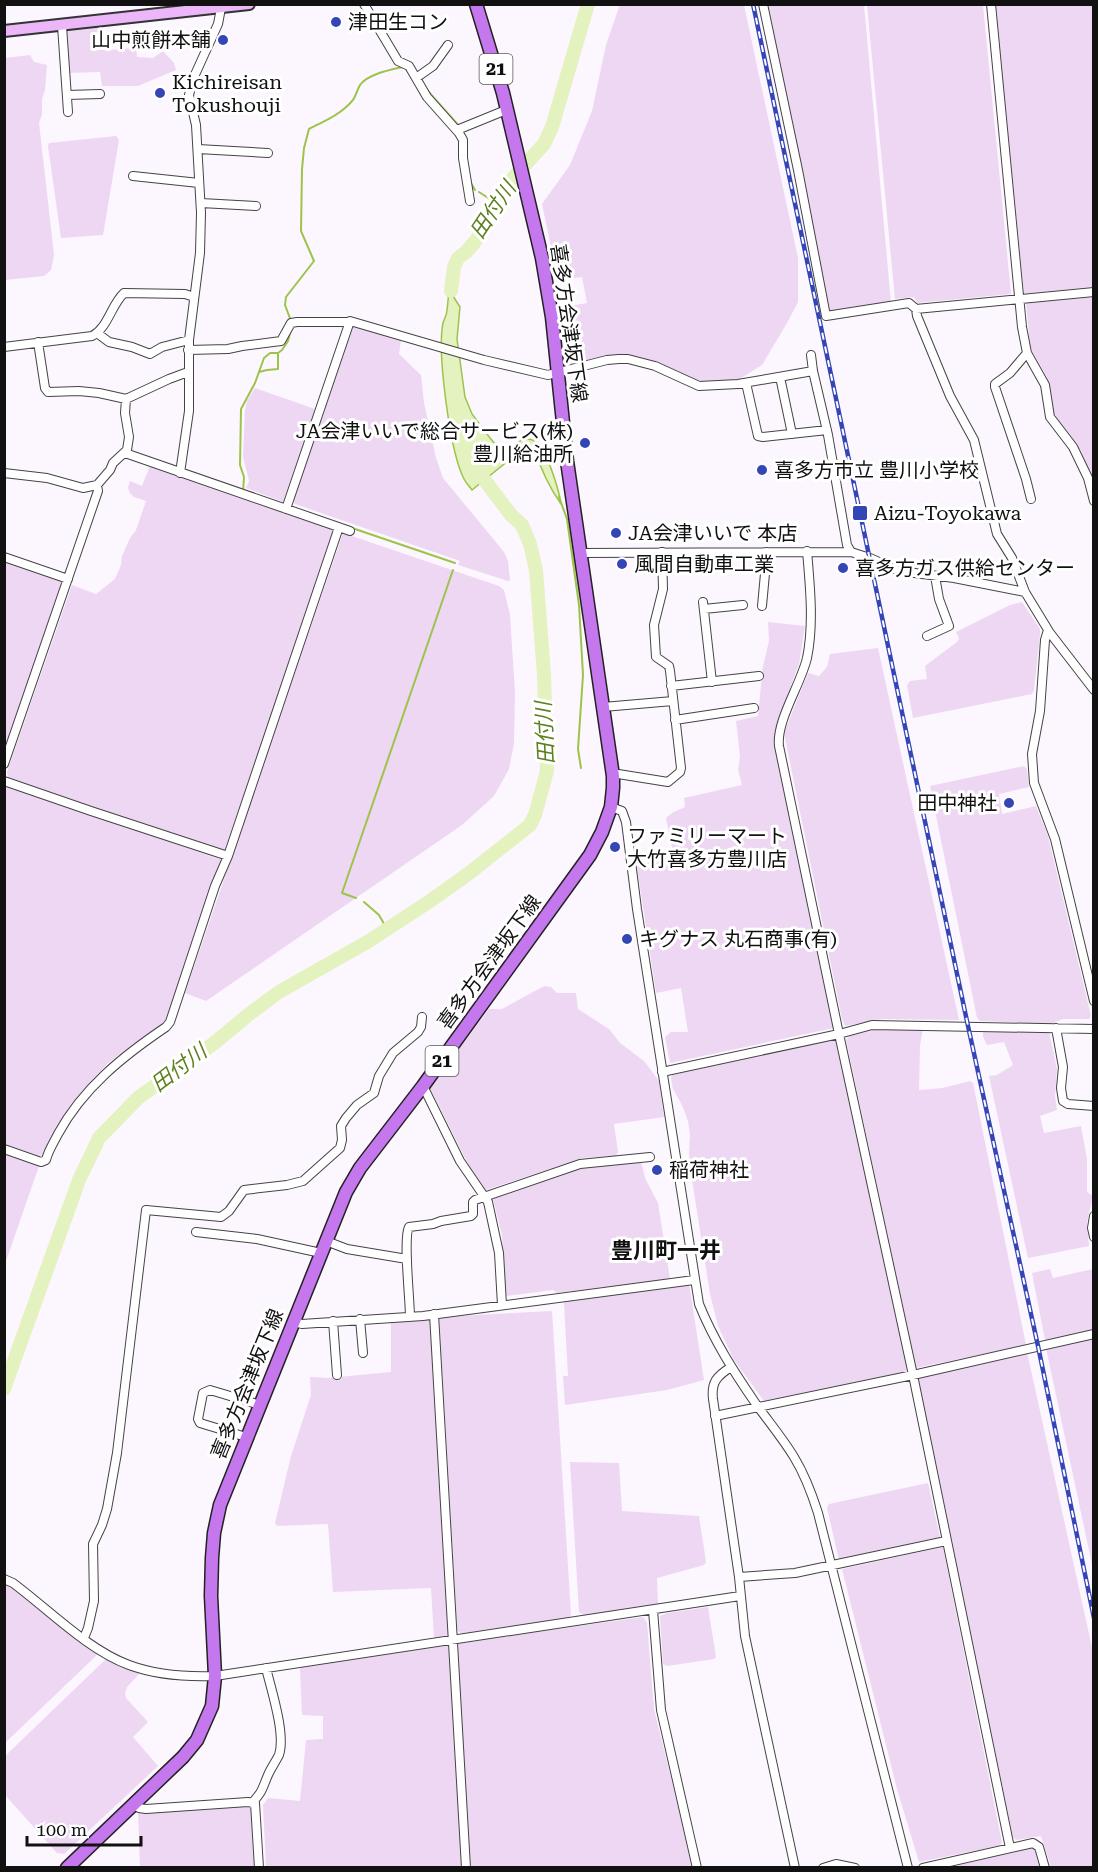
<svg xmlns="http://www.w3.org/2000/svg" width="1098" height="1872" font-family="'Roboto Serif','Noto Sans JP',serif">
<rect width="100%" height="100%" fill="#fcf6fe"/>
<path fill="#eed7f3" d="M623 4 744 5 798 258V302L787 323 762 365 738 380 710 383 690 378 662 364 631 355 571 365 564 307 587 303 582 277 558 280 542 204 570 165 592 111 606 45 619 7Z
M768 5H864L891 303 832 312 829 310Z
M867 5H983L1011 294 917 303 914 297 895 299Z
M995 5H1093V287L1024 294Z
M103 26 108 50 136 48 137 57 153 58 163 51 174 63 176 70 138 86H102L100 72 69 73 67 30Z
M30 55 34 62 47 65 45 90 42 99V114L39 123 54 255 51 270 44 276 5 280V58Z
M116 136 119 140 103 235 61 238 48 146 49 143Z
M1093 297V488L1081 451 1055 420 1047 377 1030 347 1026 303Z
M352 326 401 340 399 354 421 375 424 403 436 458 443 478 504 552 508 561 510 580 508 581 458 565 460 561 295 504 293 498Z
M255 388 315 409 283 502 246 488 249 481 243 457 245 410 247 401Z
M150 466 333 530 334 532 224 852 8 778 7 772 72 585 96 594 115 579 121 565 122 556 130 538 136 530 146 501 134 497 130 493 128 488 130 481 142 486Z
M343 533 499 586 504 590 510 615 515 693 514 743 509 769 494 796 462 825 206 1001 185 993Z
M5 560 63 581 5 755Z
M1022 602 1040 629V635L1034 690 1032 694 913 718 907 685 910 681 927 679 925 666 957 642 959 638 956 632 1010 605Z
M768 622 805 626 799 664 776 726 775 738 834 1028 670 1063 665 1037 671 1032H688L681 988 656 993 637 867 648 863 652 855 673 852 666 818 672 813 685 807 684 798 742 785 738 770 740 756 736 721 758 716 763 666 769 641Z
M878 648 959 1020 882 1019 845 1026 842 1019 784 733 808 673 819 676 827 667 830 654Z
M1024 766 1027 769 1029 787 999 794 1002 814 1036 806 1048 836 1091 1016 1089 1019H1063L1051 1024 980 1021 977 1018 930 786Z
M4 783 222 860 166 1021 163 1026 155 1029 132 1045 107 1064 90 1084 58 1125 44 1155 39 1156 5 1144Z
M544 986 551 987 557 993H576L578 1009 609 1029 620 1043 644 1061 659 1081 664 1117 614 1124 618 1152 616 1156 582 1158 486 1190 469 1166 430 1088 489 1009H502Z
M886 1027 923 1028 920 1046 919 1090 943 1088 970 1081 973 1083 1026 1345 916 1368 846 1040 850 1036Z
M983 1030 1049 1032 1057 1069 1055 1096 1057 1110 1040 1116 1044 1133 1081 1126 1087 1159V1192L1093 1196 1087 1222 1089 1246 1028 1258 989 1076 997 1075 1013 1065 1004 1042 987 1045 983 1037Z
M834 1037 838 1040 909 1371 764 1401 734 1360 718 1326 710 1294 692 1180 693 1171 691 1168 689 1154 690 1135 688 1121 682 1105 673 1089 671 1078 672 1075Z
M5 1154 39 1166 5 1264 4 1154Z
M641 1161 645 1178 658 1203 670 1279 557 1293 553 1290 505 1296 502 1235 492 1196 586 1166Z
M1050 1269 1053 1278 1093 1269V1330L1045 1340 1032 1273Z
M689 1283 704 1380 667 1390 565 1405 563 1376H568L564 1303 566 1299Z
M552 1311 571 1615 567 1619 462 1634 457 1630 439 1317Z
M430 1317 432 1319 450 1635 434 1638 431 1588 333 1592 328 1524 277 1526 275 1523 291 1456 311 1395 310 1377 328 1378 391 1372V1321Z
M1093 1338V1569L1046 1348Z
M1027 1352 1093 1652V1867H1051L1041 1836 1016 1840 1013 1837 916 1375Z
M570 1462 619 1463 622 1511 699 1516 706 1562 704 1565 657 1578 658 1604 585 1616 579 1612Z
M928 1483 940 1537 939 1540 843 1561 839 1560 827 1508 829 1504Z
M943 1547 1002 1843 998 1846 919 1862 897 1789 842 1569Z
M5 1583 12 1586 98 1654 5 1743Z
M708 1607 716 1657 714 1659 667 1666 663 1664 660 1616 667 1613Z
M643 1617 647 1623 654 1709 693 1867H470L457 1643Z
M448 1645 450 1647 462 1867H266L263 1805 268 1798 300 1801 306 1740 323 1739V1716L302 1715 300 1669 303 1665Z
M106 1659 140 1673 127 1687 125 1694 126 1698 148 1722 133 1737 158 1766 64 1854 57 1853 5 1795 4 1757Z
M247 1805 251 1808 255 1867H140L138 1813 139 1811Z
M1032 1846 1035 1848 1041 1867 934 1868Z"/>
<path fill="#e3f2be" stroke="#9ec34b" stroke-width="1.5" d="M455 270 453 296 460 307 457 339 465 397 472 414 490 438 509 460 472 490C469 486 466 483 464 479 450 452 437 353 443 323 444 319 447 315 447 310 449 296 448 282 455 270Z
M528 439C532 440 534 440 537 442 547 451 559 490 561 504 549 487 540 467 534 448L527 444 519 448 516 444 522 440Z"/>
<g fill="none" stroke-linecap="round" stroke-linejoin="round">
<path stroke="#9ec34b" stroke-width="2" d="M427 90 459 126
M463 131 467 142
M471 183 475 190
M479 192 496 203
M291 321 285 305 286 297 314 261 301 231 302 169 304 148 309 129C322 122 334 118 345 108 357 98 354 96 360 85 368 74 390 70 403 67
M259 372 267 370 278 369V353
M504 456 519 445
M243 492 244 477 240 465 241 409 255 383 264 358 270 353H278L282 350 288 341 291 329
M559 497 567 519 579 605 583 675 578 749 581 768
M352 528 455 563
M356 898 342 893 453 570
M364 902 379 915 387 929"/>
<path stroke="#e3f2be" stroke-width="14" d="M451 291 454 267 458 258 466 252 474 243 484 229 503 189 544 144 552 127 588 4
M4 1389 79 1180 99 1138 138 1098 213 1044 248 1015 279 992 369 941 430 901 468 874 530 825 535 815 547 771 544 675 536 570 530 544 522 525 511 515 474 466"/>
<defs>
<path id="street" d="M364 4 398 61 409 66 427 97 459 133 463 140V158L470 201
M763 4 798 170 826 316 909 303 916 309 917 316 950 396 974 440 997 534 1012 558 1025 592 1050 633 1094 690
M991 4 1022 327 1027 353 1045 385 1050 417 1073 447 1088 478 1094 501
M62 26 68 112
M416 78 433 66 448 45
M67 95 100 94
M457 130 506 110
M198 149 268 153
M133 176 199 183
M201 203 256 206
M916 309 1094 292
M97 333 109 342 132 347 150 354 162 347 189 340
M38 342 45 388 48 392 79 391 99 393 126 399 169 379 188 372
M4 347 92 336C108 328 111 305 124 293L185 294 194 297
M188 350 228 349 242 346 281 341 291 323 297 322H350
M1027 353 1010 373 995 384V387L1026 479 1031 499
M811 355 813 371 828 435 847 545 851 552
M780 377 792 434
M746 383 758 436 763 437 827 430
M125 453 350 531
M4 473 47 478 83 488 97 485 110 470 113 463 127 450 129 437 125 413 126 399
M180 473 189 411V340L200 253 201 213 196 125 189 95 193 79 218 24 221 8
M286 509 350 321 484 360 548 375 607 360 619 359H628L655 366 699 386 738 384 813 371
M807 551C810 586 814 624 807 658 801 684 776 721 779 746L839 1034 913 1375 1010 1848
M580 553 851 552 870 558 899 571 954 578 1025 592
M4 557 68 579
M703 602 712 682
M762 606 767 552
M704 609 743 605
M1048 630 1045 640 1040 711 1032 754 1034 783 1055 839 1094 1001
M927 636 949 626 939 599 935 576
M671 686 759 676
M603 707 673 701
M675 720 754 708
M4 764 98 491 97 485
M612 773 668 782 680 772 681 768 670 671 669 666 656 657 654 625 663 589 662 552
M4 781 91 811 228 856
M611 807 622 811 626 822 637 909 699 1304C714 1341 734 1372 756 1404 769 1422 783 1439 794 1457 805 1475 812 1494 818 1513L908 1868
M1056 1028 1063 1067 1061 1088 1063 1101 1068 1104 1094 1106
M662 1072 839 1034 872 1025 1094 1029
M423 1086 460 1161 488 1202 499 1253 502 1305
M4 1149 41 1162 46 1160C48 1151 54 1142 58 1134 83 1088 123 1056 166 1027L170 1022 215 886 228 856 339 527
M1094 1216 1092 1228 1094 1237
M196 1232 257 1239 321 1253
M326 1241 347 1249 407 1259
M434 1314 466 1868
M410 1317C410 1300 403 1237 409 1227L433 1224 441 1221 471 1216 473 1214V1202L475 1200 580 1164 650 1157
M360 1319 363 1353
M333 1321 337 1375
M294 1322 302 1324 423 1316 694 1280
M731 1367C717 1376 711 1382 713 1399L739 1577 745 1636 795 1868
M715 1416 913 1375 1094 1334
M246 1437 200 1423 198 1419 203 1393 210 1390 260 1405
M739 1577 795 1573 946 1541
M4 1579 13 1583C48 1609 88 1650 129 1665 156 1675 187 1677 215 1676L740 1596
M653 1610 661 1710 697 1868
M84 1638 88 1628 94 1601 93 1544 102 1525 107 1509 117 1453 146 1210 221 1217 229 1211 244 1190 287 1185 303 1181 340 1148 342 1140 341 1126 346 1118 357 1105 374 1093 379 1076 393 1053 418 1032 421 1027 422 1017
M252 1803C263 1791 262 1789 268 1775 271 1768 276 1761 279 1755 286 1734 271 1689 266 1668
M133 1805 139 1808 146 1809 248 1802 255 1803 259 1868
M823 1868 836 1864 855 1868
M923 1868 1033 1843 1039 1847 1045 1868"/>
<path id="secondary" d="M4 31 249 4"/>
<path id="primary" d="M67 1868 183 1757 197 1740 212 1706 215 1676 211 1596 212 1558 214 1533 220 1505 346 1192 360 1168 423 1086 590 855 602 832 611 807 613 788V776L567 461 552 317 542 258 503 93 476 4"/>
</defs>
<use href="#street" stroke="#444" stroke-width="10"/>
<use href="#secondary" stroke="#333" stroke-width="14"/>
<use href="#primary" stroke="#222" stroke-width="15"/>
<use href="#street" stroke="#fff" stroke-width="8"/>
<use href="#secondary" stroke="#ebb7f8" stroke-width="10"/>
<use href="#primary" stroke="#c577ed" stroke-width="12"/>
<defs>
<path id="rail" d="M753 4 968 1026 1038 1346 1094 1618"/>
</defs>
<use href="#rail" stroke="#3446b6" stroke-width="4.5"/>
<use href="#rail" stroke="#fff" stroke-width="2" stroke-dasharray="7" stroke-linecap="butt"/>
</g>
<g fill="#3446b6" stroke="#fff" stroke-width="2">
<circle cx="336" cy="22" r="6"/>
<circle cx="223" cy="40" r="6"/>
<circle cx="160" cy="93" r="6"/>
<circle cx="585" cy="443" r="6"/>
<circle cx="762" cy="470" r="6"/>
<rect x="852" y="505" width="16" height="16" rx="3"/>
<circle cx="616" cy="533" r="6"/>
<circle cx="622" cy="564" r="6"/>
<circle cx="843" cy="568" r="6"/>
<circle cx="1009" cy="803" r="6"/>
<circle cx="615" cy="847" r="6"/>
<circle cx="627" cy="939" r="6"/>
<circle cx="657" cy="1170" r="6"/>
</g>
<g text-anchor="middle" stroke-width="6" stroke-linejoin="round" paint-order="stroke">
<g fill="#fff" stroke="#585858" stroke-width="1.5">
<rect x="479.5" y="54" width="33" height="30" rx="4.5"/>
<rect x="425.5" y="1046" width="33" height="30" rx="4.5"/>
</g>
<g font-size="18" font-weight="bold" fill="#111">
<text x="496" y="75">21</text>
<text x="442" y="1067">21</text>
</g>
<g font-size="20" fill="#111" stroke="#fff" text-anchor="start">
<text x="348" y="29">津田生コン</text>
<text x="211" y="47" text-anchor="end">山中煎餅本舗</text>
<text x="172" y="89">Kichireisan<tspan x="172" dy="23">Tokushouji</tspan></text>
<text x="573" y="438" text-anchor="end">JA会津いいで総合サービス(株)<tspan x="573" dy="23">豊川給油所</tspan></text>
<text x="774" y="477">喜多方市立 豊川小学校</text>
<text x="874" y="520">Aizu-Toyokawa</text>
<text x="628" y="540">JA会津いいで 本店</text>
<text x="634" y="571">風間自動車工業</text>
<text x="855" y="575">喜多方ガス供給センター</text>
<text x="997" y="810" text-anchor="end">田中神社</text>
<text x="627" y="843">ファミリーマート<tspan x="627" dy="23">大竹喜多方豊川店</tspan></text>
<text x="639" y="946">キグナス 丸石商事(有)</text>
<text x="669" y="1177">稲荷神社</text>
</g>
<g font-size="20" fill="#111" stroke="#fff">
<text transform="translate(569 323) rotate(82)" y="7">喜多方会津坂下線</text>
<text transform="translate(489 962) rotate(-54)" y="7">喜多方会津坂下線</text>
<text transform="translate(247 1384) rotate(-68)" y="7">喜多方会津坂下線</text>
</g>
<g font-size="21" font-style="italic" fill="#5e7f1f" stroke="#fff">
<text transform="translate(493 210) rotate(-56)" y="7">田付川</text>
<text transform="translate(545 733) rotate(-93)" y="7">田付川</text>
<text transform="translate(179 1068) rotate(-37)" y="7">田付川</text>
</g>
<g font-size="22" font-weight="bold" fill="#111" stroke="#fff">
<text x="666" y="1258">豊川町一井</text>
</g>
</g>
<rect width="1098" height="1872" fill="none" stroke="#111111" stroke-width="12"/>
<path d="M27 1836v9h114v-9" fill="none" stroke="#111111" stroke-width="3"/>
<text x="36" y="1836" font-size="18" fill="#111111" stroke="#ffffff" stroke-width="4.5" paint-order="stroke">100 m</text>
</svg>
